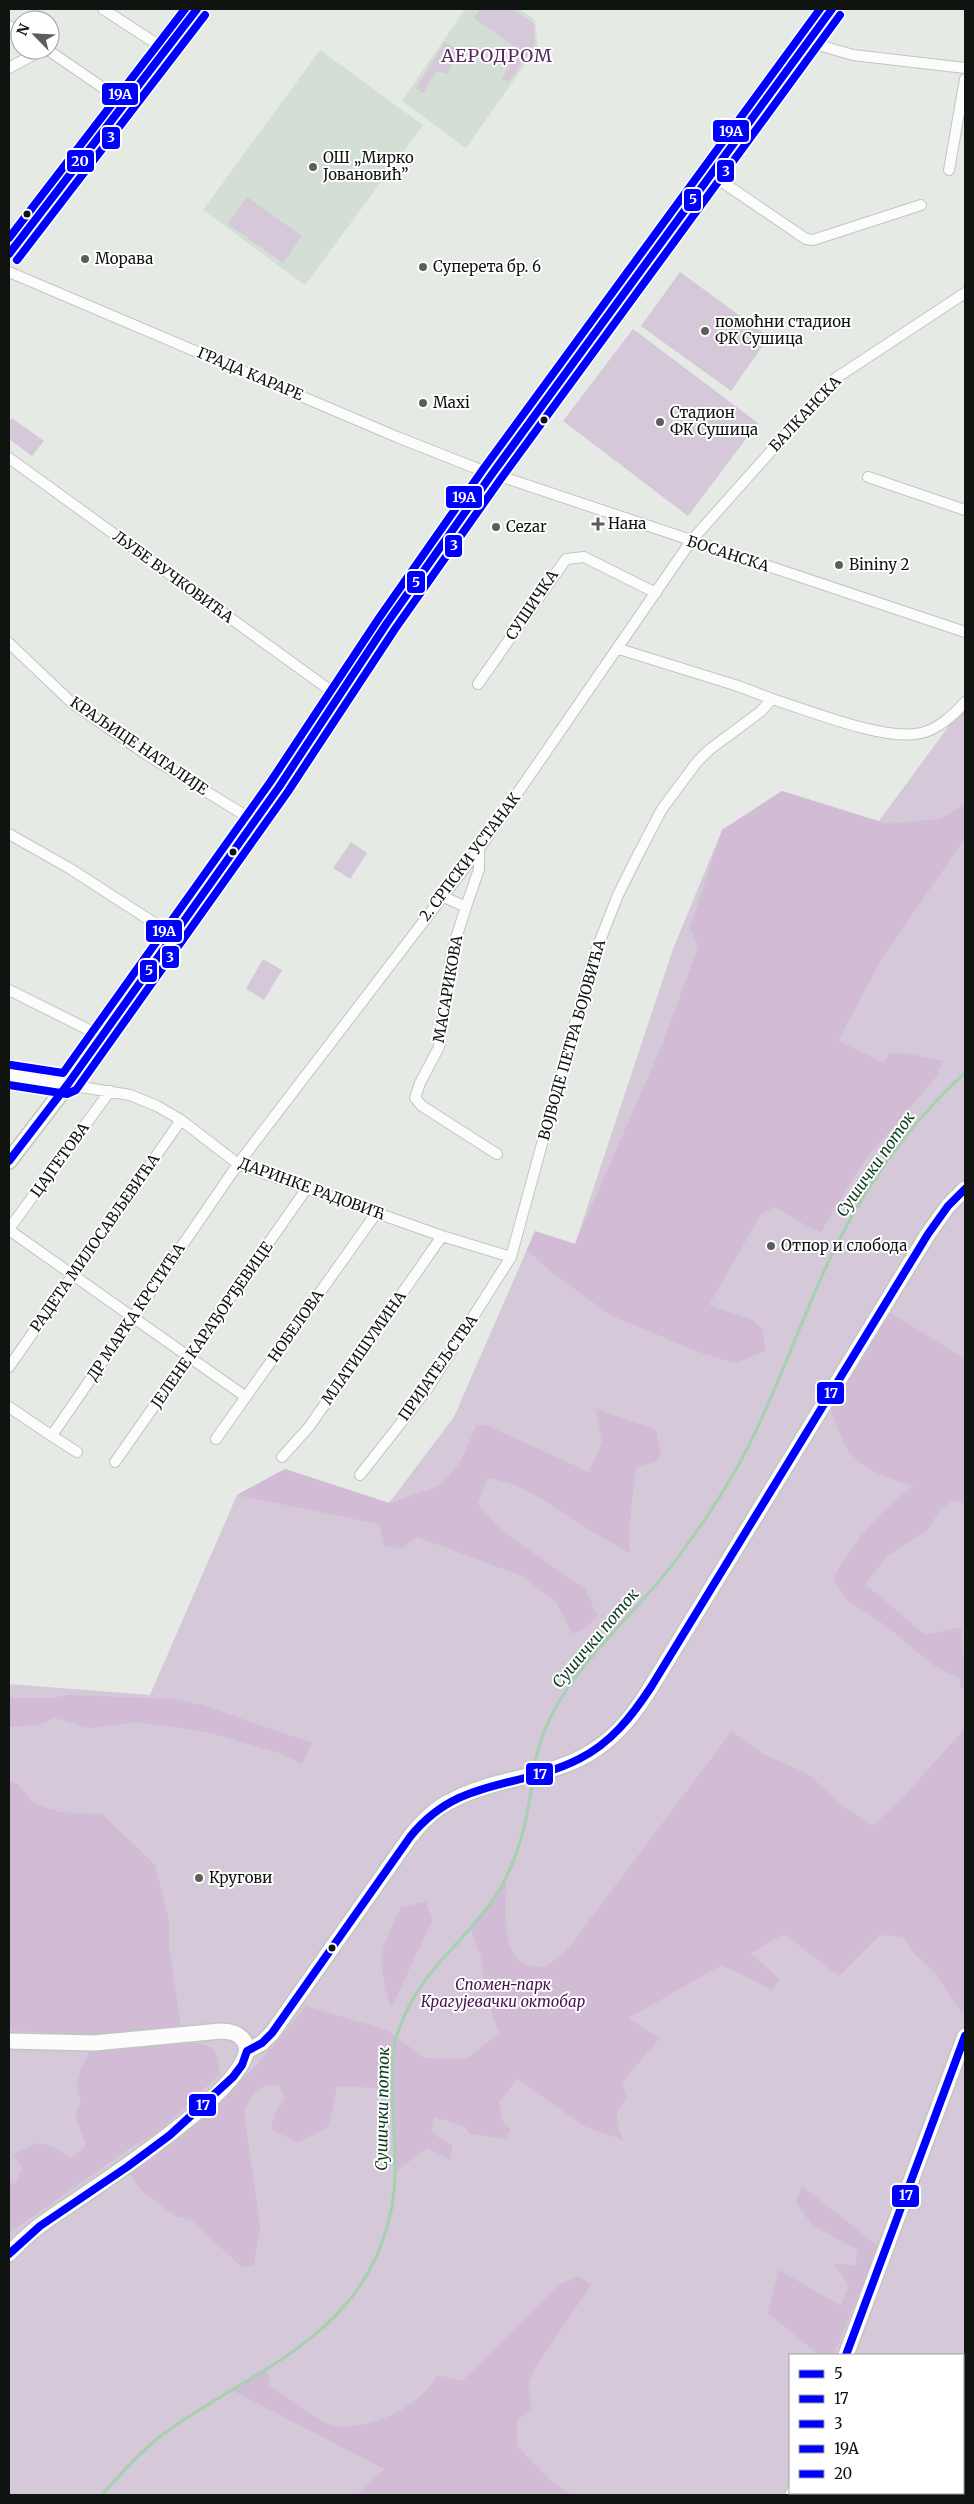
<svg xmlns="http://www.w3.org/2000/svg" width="974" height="2504" font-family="Merriweather,serif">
<rect width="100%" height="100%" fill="#e5eae5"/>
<path fill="#d3ded5" d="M465 9H520L535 20 538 46 466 148 402 101Z
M320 50 423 125 305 285 203 210Z"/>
<path fill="#d5c8d8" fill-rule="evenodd" d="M480 9H513L534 24 535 44 509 82 502 79 518 49 474 18Z
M445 42 460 52 447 74 437 71 423 93 416 88Z
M247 197 302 236 283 263 228 224Z
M680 272 769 337 731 391 641 326Z
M633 329 758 423 688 516 563 421Z
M12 418 44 441 32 456 9 439V423Z
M965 704V2495H9V1684L150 1695 237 1495 285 1469 389 1503 454 1417 535 1231 575 1244 673 949 722 830 782 791 879 821ZM790 2355H963V2493H790Z
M351 842 367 853 350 879 333 868Z
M263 959 282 970 264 1000 246 989Z"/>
<path fill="#d1bbd5" d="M782 791 886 824 940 819 965 804V838L881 960 838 1041 884 1063 889 1053 910 1054 943 1061 936 1077 864 1161 821 1232 807 1226 775 1207 761 1214 709 1305 753 1320 763 1330 765 1351 736 1363 704 1354 612 1316 555 1275 527 1250 535 1231 575 1244 663 1043 698 947 690 928 722 830Z
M891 1313 965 1359V1504L954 1500 940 1509 928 1530 887 1556 865 1584 925 1635 961 1627 963 1656 965 1657V1690L960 1687 959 1678 934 1666 885 1625 847 1600 833 1580C851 1543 880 1511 913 1486 889 1479 858 1469 845 1445 837 1431 834 1414 827 1398L886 1315Z
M596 1409 656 1430 661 1453 656 1462 636 1467 629 1530 630 1553C614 1544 598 1535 583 1526 551 1506 526 1484 487 1478L478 1504 501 1530 586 1590 597 1616 587 1627 572 1634 557 1603 522 1576 417 1537 402 1548 384 1546 379 1524 237 1495 285 1469 389 1503 440 1486 459 1464 477 1425 488 1426 589 1472 602 1443Z
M66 1695 172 1699 202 1705 312 1743 302 1764 282 1754 208 1732 137 1722 90 1728 55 1718 37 1725 9 1727V1698H55Z
M965 1728V2005L962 2014 936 1974 914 1953 902 1937 880 1935 839 1976 784 1934 751 1953 780 1980 772 1990 722 1965 628 2018 660 2038 622 2082 627 2099C612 2113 616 2122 623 2140L586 2127 517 2079 499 2102 503 2121 510 2129 506 2139 470 2134 464 2126 434 2117 431 2133 452 2145 451 2160 427 2148 395 2172 393 2112 375 2088 337 2086 329 2126 298 2143 271 2129 276 2111 285 2099 279 2085C257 2084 252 2094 244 2112L260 2226 254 2265 242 2267 191 2220 175 2216 140 2189 129 2173 214 2105 257 2065 306 2006 386 2030 425 2058 467 2059 499 2033 487 1999 481 1957 470 1927 490 1904 506 1877C507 1903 498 1953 527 1965 532 1967 541 1967 546 1967L566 1951 732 1731 763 1754 808 1774 841 1804 872 1826 900 1801Z
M9 1780C25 1785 22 1795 34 1802 55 1815 78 1813 102 1814L155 1865 169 1922V1948L181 2026 99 2035 9 2031Z
M426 1902 432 1921 391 2008C376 1956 379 1954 401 1907Z
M188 2043C214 2043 217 2049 220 2074L157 2133 136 2144 9 2233V2182L15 2184 22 2168 13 2154 37 2143 52 2146 71 2158 86 2146 75 2114 81 2102C73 2080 80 2071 90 2051Z
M802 2186 878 2246 834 2355H814L815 2352 768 2313 779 2270 841 2306 849 2285 834 2264 856 2265 857 2250 811 2224 796 2202Z
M578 2276 591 2285 533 2371 528 2386 532 2410 517 2420V2446L550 2480 572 2495H357L384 2469 232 2390 267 2369 270 2386C287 2397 318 2423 336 2426 370 2431 422 2406 437 2375L462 2381 559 2285Z"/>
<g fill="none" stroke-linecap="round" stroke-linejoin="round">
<path stroke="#a5d1b0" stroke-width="3" d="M534 1770C545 1683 631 1623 679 1556 704 1522 729 1485 748 1447 775 1394 795 1337 819 1283 852 1205 902 1130 965 1073
M102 2495C121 2473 139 2453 162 2435 222 2390 297 2362 347 2303 377 2268 395 2218 395 2172 395 2146 393 2121 393 2096 393 2078 391 2055 396 2038 416 1974 454 1953 490 1904 517 1867 527 1823 533 1778"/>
<defs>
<path id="street" d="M103 9 166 50
M9 26 20 33
M808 42 853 55 965 68
M48 50 125 103
M9 68 42 50
M949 170 965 79
M712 175 806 239 813 240 921 205
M9 254 197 9
M9 272 397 437 473 467 965 632
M9 458 338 696
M868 477 965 510
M9 643 71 702 144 753 254 821
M619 649 738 686 772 699
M478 684 566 559 584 557 656 593
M9 834 69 868 173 935
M442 896 466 907 452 951 439 1047 420 1083 415 1098 422 1106 497 1154
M466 907 479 869V849
M9 990 101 1036
M9 1075 130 1095 157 1106 181 1120 238 1164 442 1236 511 1257
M9 1229 110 1091
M9 1230 246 1397
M9 1367 181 1120
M9 1407 52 1436
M216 1439 377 1212
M77 1452 52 1436 55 1431 238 1164 479 849 691 541 836 378 965 293
M282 1457 309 1427 442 1236
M115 1462 307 1188
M360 1475 426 1391 511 1257 592 961 618 895 640 851 662 809 697 762 709 750 760 712 772 699C808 710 886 742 921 733 937 730 955 714 965 702
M963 2431 965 2428
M917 2495 919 2493"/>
<path id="secondary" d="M9 1161 68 1084 279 787 387 623 492 474 832 9
M9 2041 94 2043 221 2031C229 2031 239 2033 244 2041 270 2078 77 2199 49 2219 34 2229 21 2241 9 2254
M247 2051 262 2043 272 2033 410 1837C421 1823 433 1810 449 1802 495 1776 553 1779 596 1749 620 1733 636 1711 651 1687L928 1234 948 1206 965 1189
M846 2355 965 2036
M793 2495 794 2493"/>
</defs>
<use href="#street" stroke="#c1c6c2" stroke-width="12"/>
<use href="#secondary" stroke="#c1c6c2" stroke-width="18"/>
<use href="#street" stroke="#fbfcfb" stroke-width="10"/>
<use href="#secondary" stroke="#fbfcfb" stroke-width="15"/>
<defs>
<path id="bus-1" d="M9 1161 68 1084 279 787 387 623 492 474 832 9"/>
<path id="bus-2" d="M9 2254 40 2226 127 2167 170 2135 233 2077 242 2065 247 2051 262 2043 272 2033 410 1837C459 1776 518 1790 579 1759 611 1743 632 1716 651 1687L928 1234 948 1206 965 1189
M846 2355 965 2036"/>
<path id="bus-3" d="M17 260 205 15
M9 1085 67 1094 76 1090 287 793 395 629 500 480 840 15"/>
<path id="bus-4" d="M9 238 185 9
M11 1065 63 1073 271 781 379 618 484 468 820 9"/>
<path id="bus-5" d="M9 254 197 9"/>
</defs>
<use href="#bus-1" stroke="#fff" stroke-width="11"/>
<use href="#bus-2" stroke="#fff" stroke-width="11"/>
<use href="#bus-3" stroke="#fff" stroke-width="11"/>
<use href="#bus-4" stroke="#fff" stroke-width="11"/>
<use href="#bus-5" stroke="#fff" stroke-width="11"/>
<use href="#bus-1" stroke="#00f" stroke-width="8"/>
<use href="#bus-2" stroke="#00f" stroke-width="8"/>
<use href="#bus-3" stroke="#00f" stroke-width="8"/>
<use href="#bus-4" stroke="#00f" stroke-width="8"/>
<use href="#bus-5" stroke="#00f" stroke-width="8"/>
</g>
<g fill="#5b5f5b" stroke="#fff" stroke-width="2">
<circle cx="313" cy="167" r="5"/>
<circle cx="85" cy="259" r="5"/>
<circle cx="423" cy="267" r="5"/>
<circle cx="705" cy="331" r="5"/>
<circle cx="423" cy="403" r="5"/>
<circle cx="660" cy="422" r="5"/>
<path d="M595.5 516.5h5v5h5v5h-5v5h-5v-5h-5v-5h5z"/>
<circle cx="496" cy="527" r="5"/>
<circle cx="839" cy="565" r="5"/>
<circle cx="771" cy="1246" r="5"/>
<circle cx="199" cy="1878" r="5"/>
</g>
<g fill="#101411" stroke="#fff" stroke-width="2">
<circle cx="27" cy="214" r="4.5"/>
<circle cx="544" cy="420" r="4.5"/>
<circle cx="233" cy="852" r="4.5"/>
<circle cx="332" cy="1948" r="4.5"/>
</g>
<g text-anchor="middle" stroke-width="4" stroke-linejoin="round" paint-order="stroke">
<g font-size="15" fill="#101411" stroke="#fff" text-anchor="start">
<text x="323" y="163">ОШ „Мирко<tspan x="323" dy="17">Јовановић”</tspan></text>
<text x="95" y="264">Морава</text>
<text x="433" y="272">Суперета бр. 6</text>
<text x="715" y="327">помоћни стадион<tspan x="715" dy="17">ФК Сушица</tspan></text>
<text x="433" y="408">Maxi</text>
<text x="670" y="418">Стадион<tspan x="670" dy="17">ФК Сушица</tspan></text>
<text x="608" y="529">Нана</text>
<text x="506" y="532">Cezar</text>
<text x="849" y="570">Bininy 2</text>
<text x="781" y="1251">Отпор и слобода</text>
<text x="209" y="1883">Кругови</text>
</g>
<g font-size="15" fill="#101411" stroke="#fff">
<text transform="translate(250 374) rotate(23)" y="5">ГРАДА КАРАРЕ</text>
<text transform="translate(805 414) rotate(-47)" y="5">БАЛКАНСКА</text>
<text transform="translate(728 554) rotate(18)" y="5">БОСАНСКА</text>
<text transform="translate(173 577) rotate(36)" y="5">ЉУБЕ ВУЧКОВИЋА</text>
<text transform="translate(532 605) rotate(-56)" y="5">СУШИЧКА</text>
<text transform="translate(139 746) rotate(34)" y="5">КРАЉИЦЕ НАТАЛИЈЕ</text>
<text transform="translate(470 857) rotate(-53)" y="5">2. СРПСКИ УСТАНАК</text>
<text transform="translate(448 989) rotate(-80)" y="5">МАСАРИКОВА</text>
<text transform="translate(572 1040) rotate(-74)" y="5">ВОЈВОДЕ ПЕТРА БОЈОВИЋА</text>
<text transform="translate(60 1160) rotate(-54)" y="5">ЦАЈГЕТОВА</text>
<text transform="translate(312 1189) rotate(20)" y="5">ДАРИНКЕ РАДОВИЋ</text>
<text transform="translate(95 1243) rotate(-55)" y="5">РАДЕТА МИЛОСАВЉЕВИЋА</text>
<text transform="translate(136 1312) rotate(-56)" y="5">ДР МАРКА КРСТИЋА</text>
<text transform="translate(212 1325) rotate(-55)" y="5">ЈЕЛЕНЕ КАРАЂОРЂЕВИЦЕ</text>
<text transform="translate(296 1326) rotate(-55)" y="5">НОБЕЛОВА</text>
<text transform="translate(364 1348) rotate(-55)" y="5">МЛАТИШУМИНА</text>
<text transform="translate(438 1368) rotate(-55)" y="5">ПРИЈАТЕЉСТВА</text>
</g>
<g font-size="15" font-style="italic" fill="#481151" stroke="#fff">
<text x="503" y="1990">Спомен-парк<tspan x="503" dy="17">Крагујевачки октобар</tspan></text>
</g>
<g font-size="16" font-style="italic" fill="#0c3b1e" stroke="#fff">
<text transform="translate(875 1164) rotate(-55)" y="6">Сушички поток</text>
<text transform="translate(595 1638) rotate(-50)" y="6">Сушички поток</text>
<text transform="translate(382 2109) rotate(-89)" y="6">Сушички поток</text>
</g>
<g font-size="18" letter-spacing="1" fill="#55295d" stroke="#fff">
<text x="497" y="62">АЕРОДРОМ</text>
</g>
</g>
<g stroke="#fff" stroke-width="2">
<rect x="101" y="82" width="38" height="24" rx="5" fill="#00f"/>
<rect x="712" y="119" width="38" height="24" rx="5" fill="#00f"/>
<rect x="101" y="126" width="20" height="24" rx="5" fill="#00f"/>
<rect x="66" y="149" width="29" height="24" rx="5" fill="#00f"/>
<rect x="716" y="159" width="19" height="24" rx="5" fill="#00f"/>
<rect x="683" y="188" width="19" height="24" rx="5" fill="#00f"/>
<rect x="445" y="485" width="38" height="24" rx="5" fill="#00f"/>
<rect x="444" y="534" width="19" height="24" rx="5" fill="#00f"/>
<rect x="406" y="570" width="20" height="24" rx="5" fill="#00f"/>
<rect x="145" y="919" width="38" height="24" rx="5" fill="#00f"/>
<rect x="161" y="945" width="19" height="24" rx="5" fill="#00f"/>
<rect x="139" y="959" width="19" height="24" rx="5" fill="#00f"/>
<rect x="816" y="1381" width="29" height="24" rx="5" fill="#00f"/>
<rect x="525" y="1762" width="29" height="24" rx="5" fill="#00f"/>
<rect x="188" y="2093" width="29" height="24" rx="5" fill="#00f"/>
<rect x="891" y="2184" width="29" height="24" rx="5" fill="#00f"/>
</g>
<g font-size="14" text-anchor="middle" font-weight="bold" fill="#fff">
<text x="120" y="99">19А</text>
<text x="731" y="136">19А</text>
<text x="111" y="142">3</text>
<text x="80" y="166">20</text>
<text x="726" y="176">3</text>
<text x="693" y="204">5</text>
<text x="464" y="502">19А</text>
<text x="454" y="550">3</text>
<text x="416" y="587">5</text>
<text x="164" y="936">19А</text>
<text x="170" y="962">3</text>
<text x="149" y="975">5</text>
<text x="831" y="1398">17</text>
<text x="540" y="1779">17</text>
<text x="203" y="2110">17</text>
<text x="906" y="2200">17</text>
</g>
<rect width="974" height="2504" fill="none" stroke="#101411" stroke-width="20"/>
<rect x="789" y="2354" width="175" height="140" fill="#ffffff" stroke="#9fa1a0"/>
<rect x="799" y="2370" width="25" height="8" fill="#0000ff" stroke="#9fa1a0"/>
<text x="834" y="2379" font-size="15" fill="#101411">5</text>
<rect x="799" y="2395" width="25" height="8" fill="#0000ff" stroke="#9fa1a0"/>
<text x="834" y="2404" font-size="15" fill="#101411">17</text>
<rect x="799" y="2420" width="25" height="8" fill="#0000ff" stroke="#9fa1a0"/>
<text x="834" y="2429" font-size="15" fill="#101411">3</text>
<rect x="799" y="2445" width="25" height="8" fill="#0000ff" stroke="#9fa1a0"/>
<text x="834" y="2454" font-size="15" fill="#101411">19А</text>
<rect x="799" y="2470" width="25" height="8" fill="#0000ff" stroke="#9fa1a0"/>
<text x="834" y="2479" font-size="15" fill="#101411">20</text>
<g transform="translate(35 35) rotate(294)"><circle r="24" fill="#ffffff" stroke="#9fa1a0"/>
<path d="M0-4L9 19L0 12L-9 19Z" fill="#5b5f5b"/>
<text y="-8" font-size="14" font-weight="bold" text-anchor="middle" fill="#101411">N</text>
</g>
</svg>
